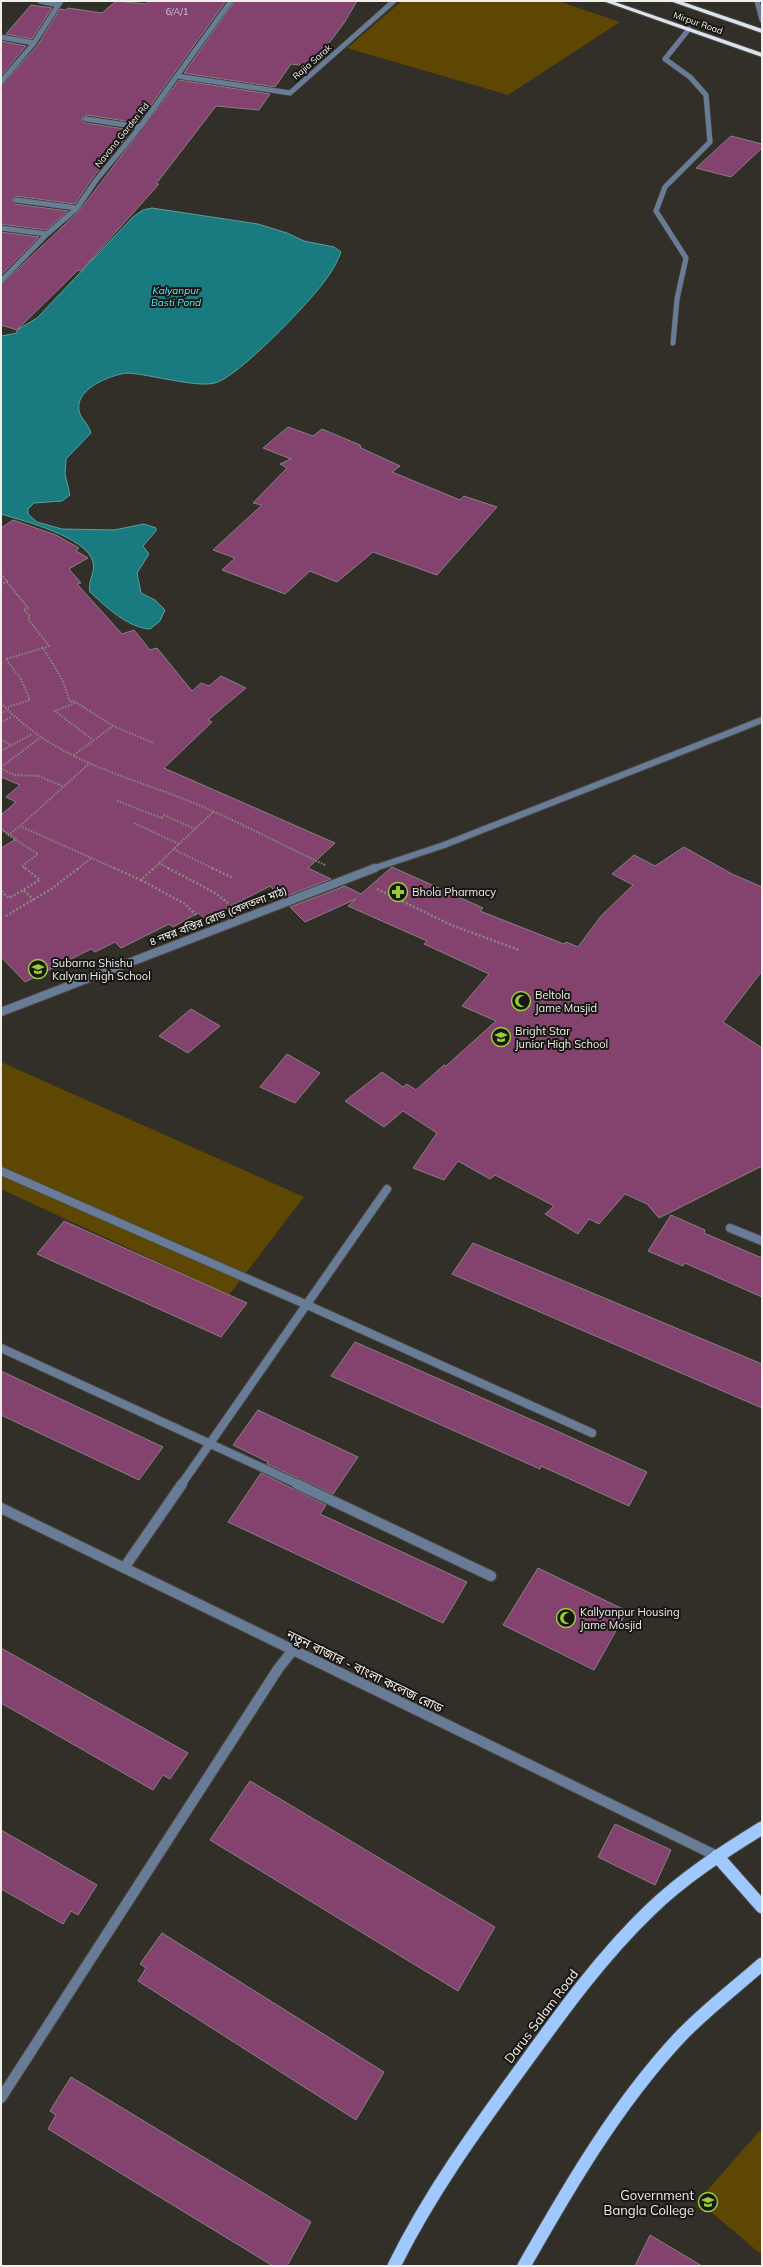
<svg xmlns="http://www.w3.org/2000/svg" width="763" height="2267" font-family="Mulish,'Noto Sans Bengali',sans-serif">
<rect width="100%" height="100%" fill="#322f28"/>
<path fill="#5d4703" d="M402 1H558L620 22 508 95 347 48Z
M1 1062 304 1197 229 1295 1 1189Z
M762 2128V2255L698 2201Z"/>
<path fill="#197b7f" stroke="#5a9e9f" d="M152 208 258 224 287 233 304 241 334 247 341 252C337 263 331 273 324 282 309 303 237 378 215 383 196 388 150 374 127 373 110 375 71 390 80 414 83 421 89 425 91 433L66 459 65 474 70 495 62 501 34 503 28 509V514L37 522 62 529 114 530 144 524 156 528V531L143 546 149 554 137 573 141 593 155 600 165 610 160 621 150 629C128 628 105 606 90 592 87 581 96 573 93 562 87 537 24 521 1 514V336L17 333V330L37 318 133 217 143 210Z"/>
<path fill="#84436e" stroke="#887f84" d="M116 1 146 4 149 1H226L138 123 87 115 83 117 82 121 85 123 132 130 94 176 75 204 15 196 12 200 15 204 68 211 46 230 1 224V86L37 46 60 9 66 10 68 8 102 13Z
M235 1H357L344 23 320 55H316L307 66 291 64 275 87 184 73Z
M31 5 52 8 32 39 6 34Z
M1 41 26 46 1 76Z
M179 80 270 94 259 110 216 106 156 184H159L81 271 78 270 17 330 1 325V285L80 210Z
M731 136 762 144V148L731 177 696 168Z
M1 232 39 237 1 275Z
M288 427 313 436 322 429 360 445 361 448 400 466 392 472 460 500 464 496 497 507 437 575 373 552 337 582 310 571 285 594 222 570 235 558 213 550 262 505 253 503 287 468 280 464 291 459 263 448Z
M13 520 56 535 79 548 76 551 88 558 69 569 81 583 77 584 122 634 134 630 150 650 157 648 192 691 201 683 209 686 221 676 246 688 208 720 212 722 164 768 335 843 308 868 331 879 282 898 270 886 205 919 198 913 173 927 169 924 121 948 115 942 95 952 91 949 25 982 1 957V848L16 839 1 829V815L16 802 6 797 20 785 1 777V528Z
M684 847 732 874 762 887V971L723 1022 762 1048V1166L659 1218 647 1204 625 1194 599 1224 589 1219 578 1234 545 1214 554 1206 495 1175 490 1179 458 1161 444 1180 413 1168 437 1133 403 1111 384 1127 345 1101 382 1072 403 1087 407 1084 416 1090 444 1065 446 1066 496 1021 462 1006 489 974 424 944 427 941 348 906 356 899 305 922 290 907 345 886 361 894 392 867 483 908 480 911 564 944 566 942 578 947 601 916 633 885 612 874 634 855 655 866Z
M191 1009 220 1026 188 1053 159 1036Z
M287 1054 320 1073 295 1103 260 1087Z
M671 1215 705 1230 704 1233 762 1258V1297L685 1263 683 1266 648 1251Z
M64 1221 247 1303 221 1337 37 1254Z
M473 1243 762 1364V1408L452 1274Z
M355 1342 557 1431 647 1472 629 1506 541 1466 540 1469 331 1376Z
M1 1371 163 1447 139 1480 1 1415Z
M258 1410 358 1457 333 1494 267 1464 268 1462 233 1445Z
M261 1473 326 1505 320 1514 467 1582 443 1623 228 1522Z
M538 1568 627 1611 594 1670 503 1625Z
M1 1648 188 1753 170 1779 163 1775 153 1790 1 1703Z
M250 1781 495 1927 458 1991 210 1840Z
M615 1824 671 1850 655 1885 598 1857Z
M1 1830 97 1885 78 1915 71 1911 63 1924 1 1889Z
M162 1933 384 2072 356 2120 138 1981 146 1968 140 1964Z
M71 2077 311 2222 287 2266H273L48 2129 56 2115 50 2111Z
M650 2235 702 2266H635Z"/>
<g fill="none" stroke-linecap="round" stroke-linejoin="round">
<defs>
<path id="lane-far3" d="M757 1 762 20
M673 343 677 299 686 258 656 211 665 187 710 142 706 95 690 77 665 59 689 29"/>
<path id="lane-far2" d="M444 845 762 720"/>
<path id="lane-far1" d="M1 1171 305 1304 592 1433
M1 1348 300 1485
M181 1485 387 1189"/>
<path id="lane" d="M297 1484 491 1576
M124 1568 182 1484
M1 2098 278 1669 293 1650"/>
<path id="street-far3" d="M40 1 58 5
M1 37 34 43
M177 76 290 93 394 1
M1 82 34 43 61 1
M86 119 140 127
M16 200 77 208
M1 228 47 234 77 208 97 179 140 127 231 1
M1 281 47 234"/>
<path id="street-far2" d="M372 869 444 845"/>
<path id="street-far1" d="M1 1012 375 868
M730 1228 762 1241"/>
<path id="street" d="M1 1508 717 1856"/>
<path id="primary" d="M717 1856 762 1907
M394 2266C429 2195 475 2131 522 2067 561 2013 601 1957 650 1910 683 1878 723 1852 762 1828
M524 2266C569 2187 616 2106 678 2039 703 2012 735 1988 762 1964"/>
<path id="highway" d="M603 1H612L762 53V57Z
M670 1H680L762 29V33Z"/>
</defs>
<use href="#lane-far3" stroke="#4d4a43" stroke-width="6"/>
<use href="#lane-far2" stroke="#4d4a43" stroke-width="8"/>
<use href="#lane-far1" stroke="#4d4a43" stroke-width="10"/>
<use href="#lane" stroke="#4d4a43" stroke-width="12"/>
<use href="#street-far3" stroke="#4d4a43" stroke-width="6"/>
<use href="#street-far2" stroke="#4d4a43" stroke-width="8"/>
<use href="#street-far1" stroke="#4d4a43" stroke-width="10"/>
<use href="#street" stroke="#4d4a43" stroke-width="12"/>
<use href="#primary" stroke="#4d4a43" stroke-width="15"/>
<use href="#highway" stroke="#4d4a43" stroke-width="2"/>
<path stroke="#88857f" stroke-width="2" stroke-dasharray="1.5 1.5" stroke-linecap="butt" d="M1 574 7 581 1 585
M7 582 28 608 24 609 30 617 28 619 49 646 43 648 62 679 70 702 74 701 113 726
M1 703C59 764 128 775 201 806 243 824 284 846 325 865
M75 703 55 711 93 740
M5 708 30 700 21 679 6 659 43 648
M1 713 7 711
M1 722 12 717
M1 739 11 745
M1 751 32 734
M74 755 113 726 154 743
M1 767 40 738
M1 769 15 775 39 776 62 786
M117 801 162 818 164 815 195 829
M134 823 179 844
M20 826 90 763
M1 829 8 835 20 826 116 869
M8 835 38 854 22 866 26 869
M173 849 214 869
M159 863 170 869
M78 869 92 857
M153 869 214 811"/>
<path stroke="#88857f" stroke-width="2.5" stroke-dasharray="2 2" stroke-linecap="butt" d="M25 868 40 880 23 890 34 900
M114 868 141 880 154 868
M168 868 215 893 228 903
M212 868 233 878
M141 880 185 904 196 915
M377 889 451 925 519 950
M1 891 9 898 23 890
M6 916 51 889 79 868"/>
<use href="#lane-far3" stroke="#687c97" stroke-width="5"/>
<use href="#lane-far2" stroke="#687c97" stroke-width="6"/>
<use href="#lane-far1" stroke="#687c97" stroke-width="8"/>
<use href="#lane" stroke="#687c97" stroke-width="10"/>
<use href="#street-far3" stroke="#687c97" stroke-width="5"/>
<use href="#street-far2" stroke="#687c97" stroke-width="6"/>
<use href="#street-far1" stroke="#687c97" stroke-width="8"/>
<use href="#street" stroke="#687c97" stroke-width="10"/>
<use href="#primary" stroke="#9fc8ff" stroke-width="13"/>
<use href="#highway" fill="#dae4f1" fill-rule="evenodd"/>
</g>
<defs>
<symbol id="pharmacy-ring" viewBox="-11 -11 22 22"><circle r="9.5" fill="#191714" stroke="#99cb36" stroke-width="1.5"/><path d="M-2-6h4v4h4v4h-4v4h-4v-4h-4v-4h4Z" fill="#99cb36"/></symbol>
<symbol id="school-ring" viewBox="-11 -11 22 22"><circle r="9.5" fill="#191714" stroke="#99cb36" stroke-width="1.5"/><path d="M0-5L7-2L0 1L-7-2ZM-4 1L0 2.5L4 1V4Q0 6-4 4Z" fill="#99cb36"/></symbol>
<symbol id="mosque-ring" viewBox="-11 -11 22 22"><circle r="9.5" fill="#191714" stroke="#99cb36" stroke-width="1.5"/><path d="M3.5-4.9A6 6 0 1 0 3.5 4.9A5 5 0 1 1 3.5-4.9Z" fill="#99cb36"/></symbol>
<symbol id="university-ring" viewBox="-11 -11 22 22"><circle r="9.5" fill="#191714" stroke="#99cb36" stroke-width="1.5"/><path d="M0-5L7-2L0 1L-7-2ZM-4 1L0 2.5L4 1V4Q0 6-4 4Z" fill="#99cb36"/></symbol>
</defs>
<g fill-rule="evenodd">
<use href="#pharmacy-ring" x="387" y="881" width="22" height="22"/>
<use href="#school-ring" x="27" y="958" width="22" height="22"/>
<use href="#mosque-ring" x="510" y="990" width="22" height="22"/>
<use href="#school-ring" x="490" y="1026" width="22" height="22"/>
<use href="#mosque-ring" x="555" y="1607" width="22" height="22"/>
<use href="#university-ring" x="697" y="2191" width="22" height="22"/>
</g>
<g text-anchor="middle" stroke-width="4" stroke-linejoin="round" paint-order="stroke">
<g font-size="9" fill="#d5c3ca">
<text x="177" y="15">6/A/1</text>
</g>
<g font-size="9" fill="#f0eee9" stroke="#191714">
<text transform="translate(698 23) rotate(19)" y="3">Mirpur Road</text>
<text transform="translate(312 62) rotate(-41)" y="3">Rajia Sarak</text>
<text transform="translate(122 135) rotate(-51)" y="3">Navana Garden Rd</text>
</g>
<g font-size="10" font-style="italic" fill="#4ef7fe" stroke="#191714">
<text x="176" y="294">Kalyanpur<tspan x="176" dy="12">Basti Pond</tspan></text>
</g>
<g font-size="11" fill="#f0eee9" stroke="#191714" text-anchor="start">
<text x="412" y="896">Bhola Pharmacy</text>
<text x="52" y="967">Subarna Shishu<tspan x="52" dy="13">Kalyan High School</tspan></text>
<text x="535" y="999">Beltola<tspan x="535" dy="13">Jame Masjid</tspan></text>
<text x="515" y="1035">Bright Star<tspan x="515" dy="13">Junior High School</tspan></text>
<text x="580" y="1616">Kallyanpur Housing<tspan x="580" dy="13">Jame Mosjid</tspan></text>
</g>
<g font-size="11" fill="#f0eee9" stroke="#191714">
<text transform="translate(218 916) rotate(-21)" y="4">৪ নম্বর বস্তির রোড (বেলতলা মাঠ)</text>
</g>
<g font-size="13" fill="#f0eee9" stroke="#191714">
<text transform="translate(365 1671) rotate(26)" y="5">নতুন বাজার - বাংলা কলেজ রোড</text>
<text transform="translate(541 2016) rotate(-53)" y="5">Darus Salam Road</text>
</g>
<g font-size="13" fill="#f0eee9" stroke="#191714" text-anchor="end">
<text x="694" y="2200">Government<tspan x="694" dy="15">Bangla College</tspan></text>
</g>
</g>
<rect width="763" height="2267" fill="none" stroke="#f0eee9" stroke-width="4"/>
</svg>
